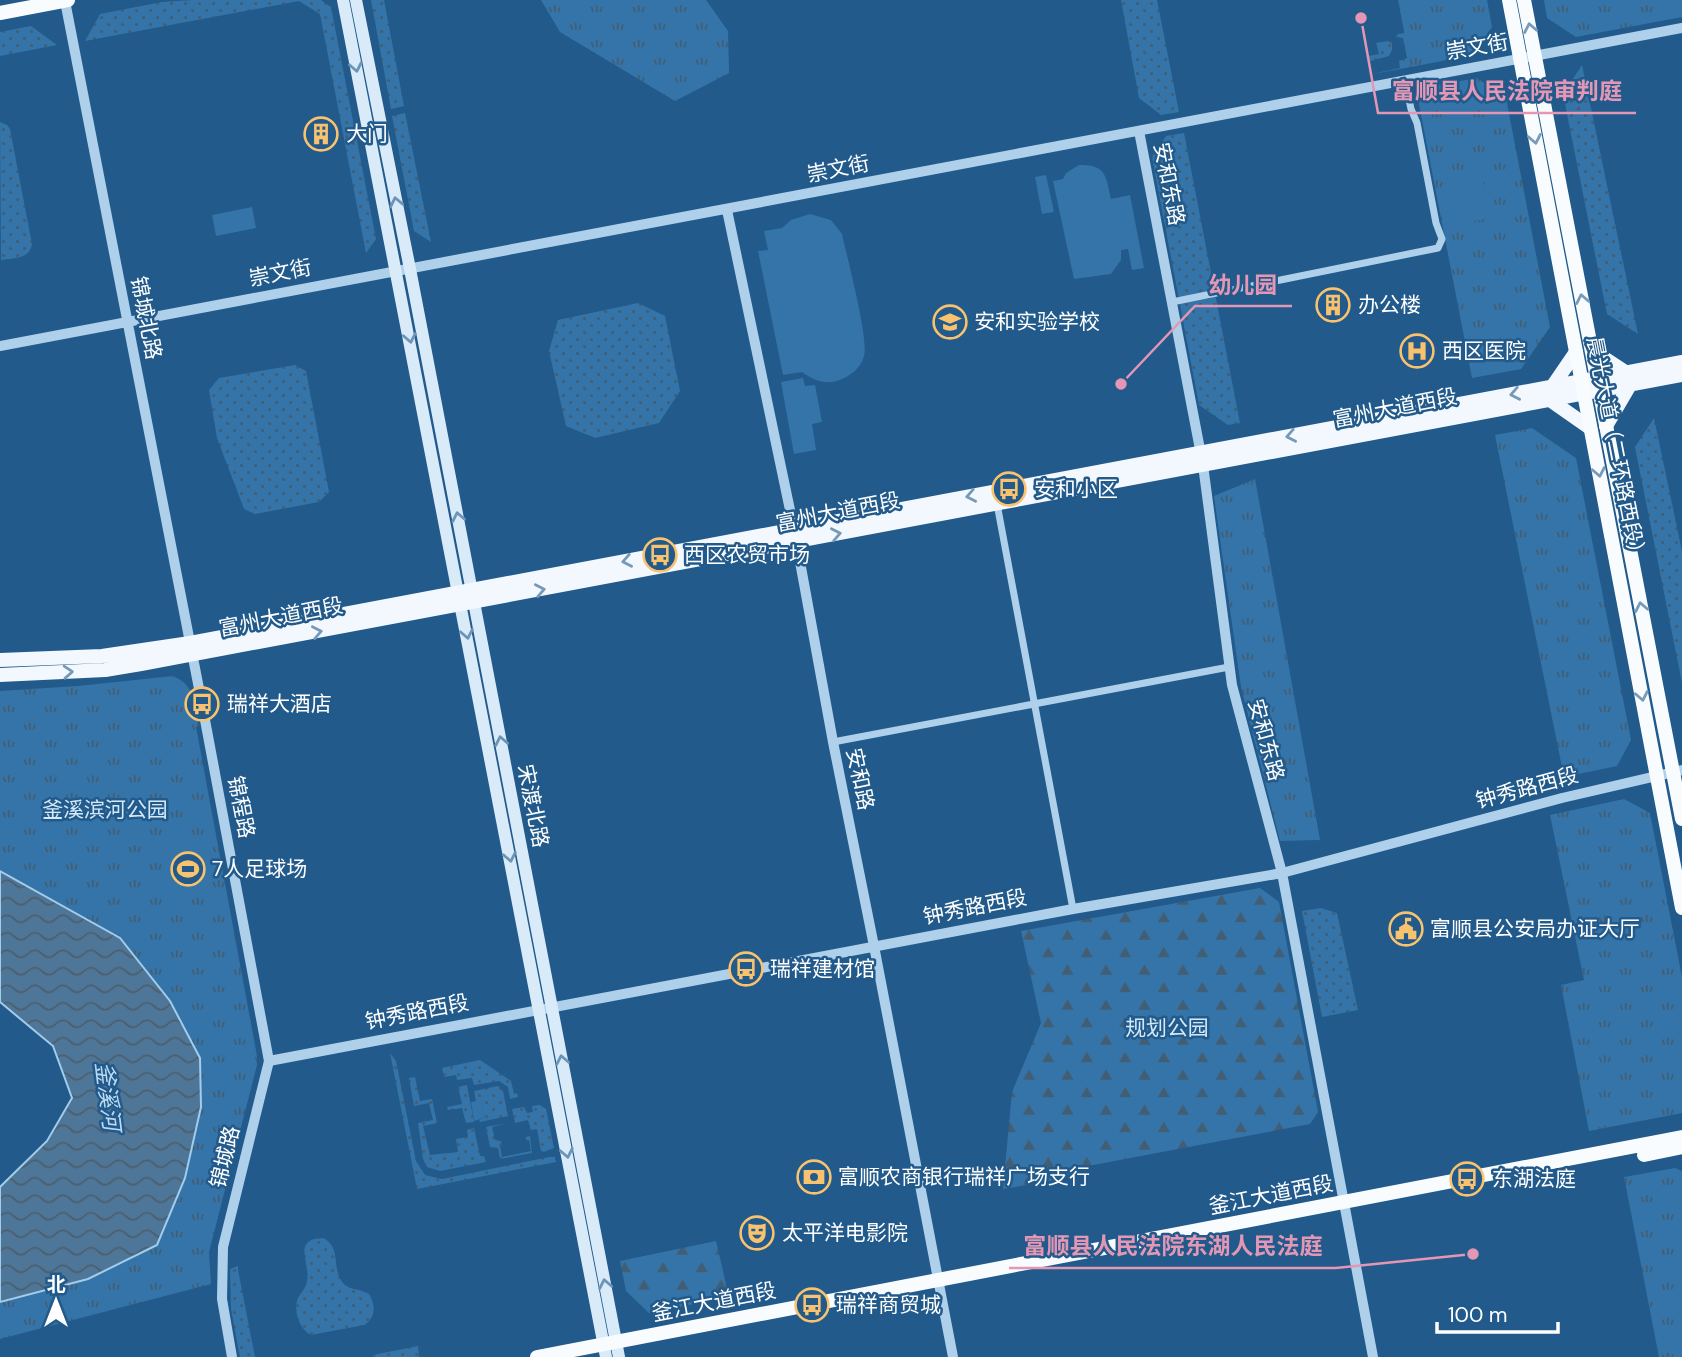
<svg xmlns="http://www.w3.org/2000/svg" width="1682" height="1357" font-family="'DM Sans','Noto Sans SC',sans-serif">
<defs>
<pattern id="grass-dots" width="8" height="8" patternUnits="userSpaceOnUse" patternTransform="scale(1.75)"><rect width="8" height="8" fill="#3574a8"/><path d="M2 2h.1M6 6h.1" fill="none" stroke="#425e75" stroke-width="1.8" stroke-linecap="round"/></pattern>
<pattern id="forest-firs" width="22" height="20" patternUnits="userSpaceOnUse" patternTransform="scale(1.75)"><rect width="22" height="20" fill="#3574a8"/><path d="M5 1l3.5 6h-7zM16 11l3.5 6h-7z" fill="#425e75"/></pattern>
<pattern id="park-tufts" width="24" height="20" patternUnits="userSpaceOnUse" patternTransform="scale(1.75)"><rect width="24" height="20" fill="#3574a8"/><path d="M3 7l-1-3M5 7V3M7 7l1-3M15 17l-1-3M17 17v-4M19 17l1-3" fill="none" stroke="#425e75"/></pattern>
<pattern id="water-waves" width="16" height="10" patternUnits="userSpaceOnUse" patternTransform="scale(1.75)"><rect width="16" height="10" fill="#4e7698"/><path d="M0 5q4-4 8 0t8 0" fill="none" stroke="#4d5f6e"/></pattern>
</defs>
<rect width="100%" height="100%" fill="#215a8b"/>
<path fill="url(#grass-dots)" d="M192 0H321L331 7 376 239 366 253 320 14 299 1 85 41 100 14 162 2Z
M371 0H384L404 106 391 109Z
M1121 0H1157L1179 112 1161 115 1139 98Z
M31 26 57 45 0 56V32Z
M1405 33 1411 67 1362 76 1400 68 1399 61 1407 58 1403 38 1396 37 1398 34Z
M1388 41 1392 43V50L1389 56 1370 61 1369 56 1379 54 1376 43Z
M1582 65 1638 334 1607 314 1563 94Z
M405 113 431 242 414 231 392 116Z
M0 122 7 125 10 129 32 244C30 259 14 258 1 260Z
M1184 133 1240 423 1228 425 1199 405 1152 157 1166 136Z
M638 303 665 316 680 391 659 423 595 438 566 426 549 351 558 320Z
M295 365 306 371 329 492 319 502 255 514 244 509 217 438 209 390 219 378Z
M1654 418 1682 551V683L1635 447Z
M1321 908 1337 913 1358 1010 1322 1017 1302 911Z
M390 1053 396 1061 416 1161 425 1175 442 1179 549 1157H555L556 1162 417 1189Z
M480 1060 511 1081 514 1094 517 1093 518 1097 510 1099 508 1087 499 1081 474 1085 472 1078 457 1080 456 1075 444 1077 442 1068Z
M415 1077 420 1101 432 1099 437 1123 423 1126 430 1155 458 1152 456 1139 468 1137 467 1130 474 1128 480 1156H484L486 1162 440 1171 427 1167 423 1159 418 1123 433 1120 429 1103 414 1106 409 1078Z
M467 1085 474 1122 466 1123 462 1108 448 1110 447 1107 462 1104 458 1087Z
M498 1086 503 1091 508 1116 480 1122 479 1120 484 1118 481 1101H476L474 1091Z
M540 1105 546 1109 554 1148 544 1152 541 1151 537 1129 531 1130 528 1120 515 1123 512 1109 524 1107 527 1113 533 1112 532 1106Z
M508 1123 492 1127 495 1140 501 1141 502 1145 500 1146 502 1157 531 1151 529 1140H526V1137L530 1136 532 1153 500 1159 498 1148 490 1147 486 1127Z
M323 1238C342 1247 331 1269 343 1283 350 1291 360 1288 369 1294 376 1305 376 1318 364 1325L311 1335C300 1330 294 1313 297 1301 299 1294 306 1289 307 1281 311 1264 291 1239 323 1238Z
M238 1266V1270L255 1357H240L231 1309 230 1269Z
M418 1346 419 1357H374L373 1355Z"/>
<path fill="url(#forest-firs)" d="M1260 888 1279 902 1318 1112 1310 1124 1088 1166 1089 1174 1003 1189 1012 1092 1041 1023 1021 931Z
M716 1241 729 1297 649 1313 626 1291 620 1261Z"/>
<path fill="url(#park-tufts)" d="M541 0H706L728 31 729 73 675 101 560 32Z
M1398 0H1487L1492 27 1473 55 1411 67Z
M1544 0H1682V17L1576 37 1547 18Z
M1477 78 1506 98 1550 327 1521 369 1472 378 1416 89Z
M1532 428 1576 458 1631 740 1617 766 1564 777 1495 435Z
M1255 479 1320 840 1280 841 1241 687 1214 496Z
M173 676C196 686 194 703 199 726L196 727 257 1056V1065L209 1252 211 1284 0 1339V1302L88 1279 120 938 0 871V691L78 686Z
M1624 799 1650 813 1682 977V1113L1589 1131 1561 985 1584 980 1550 815Z
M1675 1168 1682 1171V1357H1659L1624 1177Z"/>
<path fill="#3574a8" d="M1079 165C1106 164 1106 176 1111 199L1130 195 1144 268 1132 270 1128 249 1121 250V260L1111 274 1074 279 1053 181 1063 179 1066 173Z
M1481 172 1490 218 1456 224 1447 178Z
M1046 175 1054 212 1042 214 1035 177Z
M252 207 256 228 216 236 212 215Z
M810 214 831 220 842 234C847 257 869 339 864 356 861 367 852 375 842 379 827 386 815 381 802 372L783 375 758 251 768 250 764 231 782 228 791 220Z
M803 378 805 386 815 385 822 422 812 424 816 450 794 454 781 382Z
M201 835 213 895 174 902 163 843Z
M481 1100 484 1118 474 1121 471 1102Z"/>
<path fill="url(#water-waves)" stroke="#a2ccec" stroke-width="2" d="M0 871 120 938 170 1001 200 1058 201 1107 185 1178 157 1245 88 1279 0 1302V1187L47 1141 72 1098 53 1046 0 1002Z"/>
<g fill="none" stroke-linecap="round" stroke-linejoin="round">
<path stroke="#aed0eb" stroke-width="7" d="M1172 302 1438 248 1442 239 1436 223 1417 123 1411 109 1405 80
M997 504 1073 909
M833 742 1229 667"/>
<path stroke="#aed0eb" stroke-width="10" d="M65 1 202 704 269 1061 223 1247 222 1299 232 1357
M1139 131 1203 465 1232 685 1282 873 1373 1357
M727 210 794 529 833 742 874 946 953 1357
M0 346 1682 28
M269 1061 1073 909 1282 873 1562 798 1682 770"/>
<path stroke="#d9eaf9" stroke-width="12" d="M343 0 606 1357
M356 0 410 269 619 1357"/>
<path stroke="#f2f8fe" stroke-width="14" d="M1592 350 1627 373
M1552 387 1576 352
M1550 400 1590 428
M1606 426 1630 385
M0 660 102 656 190 643 1682 362
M0 675 105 670 141 664 1682 375"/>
<path stroke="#f8fcfe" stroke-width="14" d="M1509 0 1682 908
M1524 0 1682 819
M0 13 68 0
M1644 1155 1682 1147
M537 1357 1682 1137"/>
</g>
<defs><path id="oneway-chevron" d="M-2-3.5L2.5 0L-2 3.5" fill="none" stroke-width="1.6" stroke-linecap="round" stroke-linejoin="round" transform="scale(1.75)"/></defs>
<g stroke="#779bb9">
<use href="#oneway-chevron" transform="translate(1530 28) rotate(-101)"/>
<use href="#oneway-chevron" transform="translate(1535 139) rotate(79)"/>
<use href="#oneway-chevron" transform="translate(1582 299) rotate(-101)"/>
<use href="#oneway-chevron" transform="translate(1599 472) rotate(79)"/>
<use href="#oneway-chevron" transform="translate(1641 607) rotate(-101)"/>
<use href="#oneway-chevron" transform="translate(1642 696) rotate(79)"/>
</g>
<g stroke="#6b94b7">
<use href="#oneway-chevron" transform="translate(356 67) rotate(79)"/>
<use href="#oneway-chevron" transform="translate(396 202) rotate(-102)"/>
<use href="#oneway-chevron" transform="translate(410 338) rotate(79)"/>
<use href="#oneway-chevron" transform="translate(458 517) rotate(-101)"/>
<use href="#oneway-chevron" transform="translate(467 634) rotate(79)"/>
<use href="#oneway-chevron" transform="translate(501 741) rotate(-101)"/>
<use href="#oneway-chevron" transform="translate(510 857) rotate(79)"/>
<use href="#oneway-chevron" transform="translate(562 1060) rotate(-101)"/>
<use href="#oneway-chevron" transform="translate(567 1153) rotate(79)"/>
<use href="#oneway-chevron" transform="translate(605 1284) rotate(-101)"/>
</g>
<g stroke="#7599b9">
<use href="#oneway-chevron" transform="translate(1515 394) rotate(169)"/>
<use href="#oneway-chevron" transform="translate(1291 436) rotate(169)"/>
<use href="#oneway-chevron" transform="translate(971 496) rotate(169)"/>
<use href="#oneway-chevron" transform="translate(836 534) rotate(-11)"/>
<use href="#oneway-chevron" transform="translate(627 561) rotate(169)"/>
<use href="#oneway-chevron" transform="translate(540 590) rotate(-11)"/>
<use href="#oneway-chevron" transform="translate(317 632) rotate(-11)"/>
<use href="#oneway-chevron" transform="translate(68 672) rotate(-4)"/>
</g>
<defs>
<symbol id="building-ring" viewBox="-11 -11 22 22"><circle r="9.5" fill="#215a8b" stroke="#f8c26f" stroke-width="1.5"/><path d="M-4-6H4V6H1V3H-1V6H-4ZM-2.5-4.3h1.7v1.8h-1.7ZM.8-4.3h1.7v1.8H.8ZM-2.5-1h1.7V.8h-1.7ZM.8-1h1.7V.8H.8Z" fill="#f8c26f"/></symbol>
<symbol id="school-ring" viewBox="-11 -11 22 22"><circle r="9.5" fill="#215a8b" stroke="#f8c26f" stroke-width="1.5"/><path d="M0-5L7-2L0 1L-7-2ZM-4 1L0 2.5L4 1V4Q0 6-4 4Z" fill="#f8c26f"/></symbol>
<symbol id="hospital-ring" viewBox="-11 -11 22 22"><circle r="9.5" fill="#215a8b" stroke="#f8c26f" stroke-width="1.5"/><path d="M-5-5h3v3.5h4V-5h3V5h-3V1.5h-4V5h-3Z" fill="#f8c26f"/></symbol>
<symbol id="bus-ring" viewBox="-11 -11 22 22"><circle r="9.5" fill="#215a8b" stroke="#f8c26f" stroke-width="1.5"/><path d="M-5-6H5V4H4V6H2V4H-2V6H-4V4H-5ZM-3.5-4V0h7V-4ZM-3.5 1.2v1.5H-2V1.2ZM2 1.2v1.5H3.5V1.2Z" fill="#f8c26f"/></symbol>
<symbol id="stadium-ring" viewBox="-11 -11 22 22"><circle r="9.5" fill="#215a8b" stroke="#f8c26f" stroke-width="1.5"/><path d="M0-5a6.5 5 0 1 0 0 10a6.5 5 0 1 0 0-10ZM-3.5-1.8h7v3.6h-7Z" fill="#f8c26f"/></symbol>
<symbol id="civic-ring" viewBox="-11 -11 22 22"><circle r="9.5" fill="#215a8b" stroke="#f8c26f" stroke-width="1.5"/><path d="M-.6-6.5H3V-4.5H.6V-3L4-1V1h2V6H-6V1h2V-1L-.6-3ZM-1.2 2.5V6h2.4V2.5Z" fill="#f8c26f"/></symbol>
<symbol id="bank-ring" viewBox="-11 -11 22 22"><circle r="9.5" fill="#215a8b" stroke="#f8c26f" stroke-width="1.5"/><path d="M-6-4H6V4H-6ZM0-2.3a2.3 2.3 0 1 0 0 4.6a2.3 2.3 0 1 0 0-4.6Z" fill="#f8c26f"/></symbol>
<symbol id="theatre-ring" viewBox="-11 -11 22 22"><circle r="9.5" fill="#215a8b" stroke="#f8c26f" stroke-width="1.5"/><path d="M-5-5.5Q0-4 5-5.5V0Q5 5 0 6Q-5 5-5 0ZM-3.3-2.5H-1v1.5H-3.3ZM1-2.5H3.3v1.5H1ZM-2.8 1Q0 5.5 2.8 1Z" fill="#f8c26f"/></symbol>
</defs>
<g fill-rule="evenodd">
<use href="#building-ring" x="302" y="115" width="38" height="38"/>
<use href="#building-ring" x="1314" y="286" width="38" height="38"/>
<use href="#school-ring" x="931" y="303" width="38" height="38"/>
<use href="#hospital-ring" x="1398" y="332" width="38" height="38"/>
<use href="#bus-ring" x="990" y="470" width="38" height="38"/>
<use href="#bus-ring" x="641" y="536" width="38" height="38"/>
<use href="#bus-ring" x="183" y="685" width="38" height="38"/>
<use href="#stadium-ring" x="169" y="850" width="38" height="38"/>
<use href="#civic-ring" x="1387" y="910" width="38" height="38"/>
<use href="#bus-ring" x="727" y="950" width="38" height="38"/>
<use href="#bank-ring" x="795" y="1158" width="38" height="38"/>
<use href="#bus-ring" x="1448" y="1160" width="38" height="38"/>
<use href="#theatre-ring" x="738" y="1214" width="38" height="38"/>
<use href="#bus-ring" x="793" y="1286" width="38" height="38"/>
</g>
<g text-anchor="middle" stroke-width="5" stroke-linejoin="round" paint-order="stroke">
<g font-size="21" fill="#fff" stroke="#215a8b">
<text transform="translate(1477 47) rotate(-10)" y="7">崇文街</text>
<text transform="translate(838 169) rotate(-11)" y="7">崇文街</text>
<text transform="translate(1169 184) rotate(79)" y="7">安和东路</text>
<text transform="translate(280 273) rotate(-11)" y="7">崇文街</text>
<text transform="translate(146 318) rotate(79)" y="7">锦城北路</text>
<text transform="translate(1395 408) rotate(-11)" y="7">富州大道西段</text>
<text transform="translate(1616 450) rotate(79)" y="7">晨光大道（二环路西段）</text>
<text transform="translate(838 512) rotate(-11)" y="7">富州大道西段</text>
<text transform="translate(281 617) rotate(-11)" y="7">富州大道西段</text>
<text transform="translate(1266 740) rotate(75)" y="7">安和东路</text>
<text transform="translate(860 779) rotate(78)" y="7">安和路</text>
<text transform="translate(1527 788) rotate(-15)" y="7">钟秀路西段</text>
<text transform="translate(533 806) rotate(79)" y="7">宋渡北路</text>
<text transform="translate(241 807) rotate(79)" y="7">锦程路</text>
<text transform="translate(975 907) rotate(-11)" y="7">钟秀路西段</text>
<text transform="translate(417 1012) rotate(-11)" y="7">钟秀路西段</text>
<text transform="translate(225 1157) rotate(-76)" y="7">锦城路</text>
<text transform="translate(1271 1195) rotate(-11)" y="7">釜江大道西段</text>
<text transform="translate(714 1302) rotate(-11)" y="7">釜江大道西段</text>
</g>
<g font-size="21" fill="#fff" stroke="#215a8b" text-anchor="start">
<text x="346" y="141">大门</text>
<text x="1358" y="312">办公楼</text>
<text x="974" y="329">安和实验学校</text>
<text x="1442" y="358">西区医院</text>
<text x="1034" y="496">安和小区</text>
<text x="684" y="562">西区农贸市场</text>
<text x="227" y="711">瑞祥大酒店</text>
<text x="212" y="876">7人足球场</text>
<text x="1430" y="936">富顺县公安局办证大厅</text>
<text x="770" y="976">瑞祥建材馆</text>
<text x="838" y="1184">富顺农商银行瑞祥广场支行</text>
<text x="1492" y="1186">东湖法庭</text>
<text x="782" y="1240">太平洋电影院</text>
<text x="836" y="1312">瑞祥商贸城</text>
</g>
<g font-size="21" fill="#d3e8f8" stroke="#215a8b">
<text x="105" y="817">釜溪滨河公园</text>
<text x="1167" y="1035">规划公园</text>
</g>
<g font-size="23" font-style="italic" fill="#bad9f2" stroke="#215a8b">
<text transform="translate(108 1096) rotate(83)" y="8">釜溪河</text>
</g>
</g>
<path fill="none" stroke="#e497b5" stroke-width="2.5" d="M1361 18L1378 113H1636M1121 384L1195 306H1292M1473 1254L1336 1268H1009"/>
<g fill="#e497b5" stroke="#215a8b" stroke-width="2.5">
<circle cx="1361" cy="18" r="7"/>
<circle cx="1121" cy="384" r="7"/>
<circle cx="1473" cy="1254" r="7"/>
</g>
<g font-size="23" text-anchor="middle" font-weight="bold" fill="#e497b5" stroke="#215a8b" stroke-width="5" stroke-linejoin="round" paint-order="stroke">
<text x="1507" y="99">富顺县人民法院审判庭</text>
<text x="1243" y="293">幼儿园</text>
<text x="1173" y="1254">富顺县人民法院东湖人民法庭</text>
</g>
<g transform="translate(56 1301)" stroke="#215a8b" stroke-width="5" paint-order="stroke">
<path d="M0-5L12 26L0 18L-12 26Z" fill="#ffffff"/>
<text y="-10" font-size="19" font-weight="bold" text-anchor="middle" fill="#ffffff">北</text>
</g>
<path d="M1437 1322v10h121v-10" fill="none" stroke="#ffffff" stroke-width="3.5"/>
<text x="1448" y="1322" font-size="21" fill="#ffffff" stroke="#215a8b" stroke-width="5" paint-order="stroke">100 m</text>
</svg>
